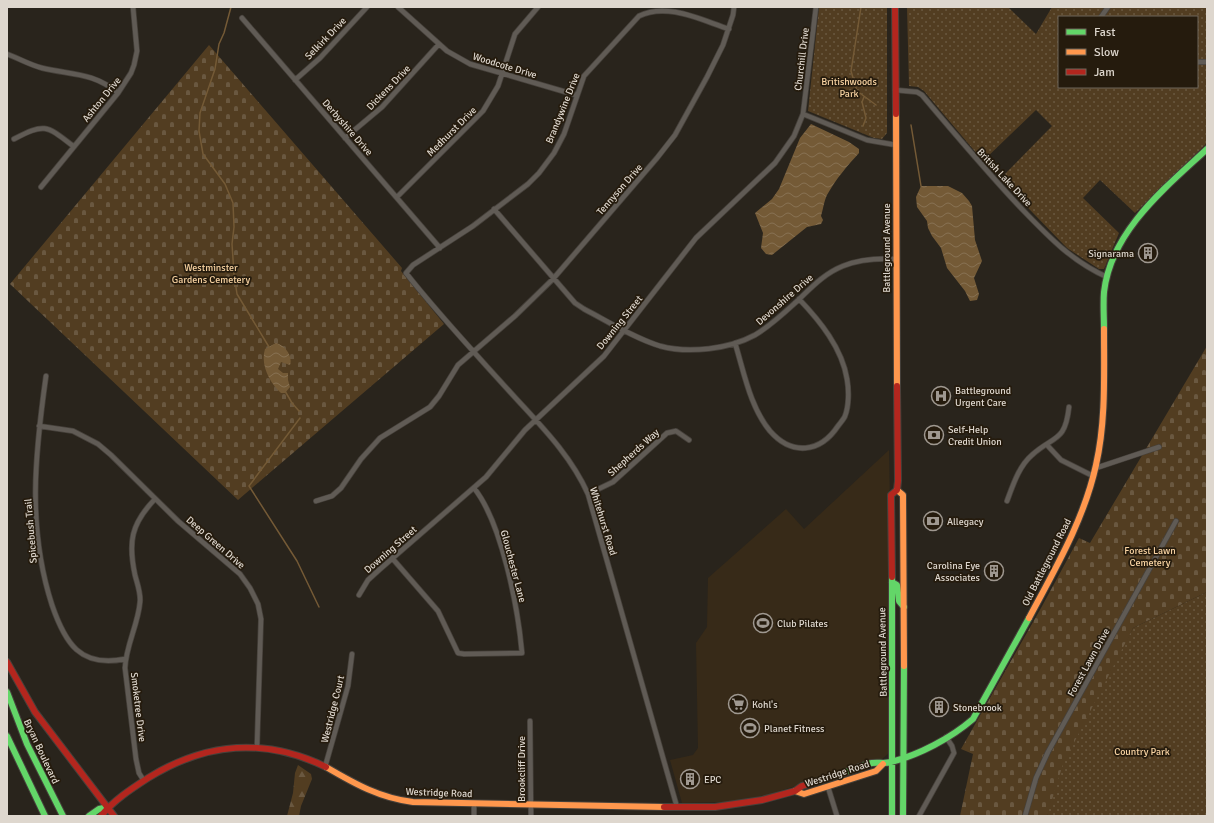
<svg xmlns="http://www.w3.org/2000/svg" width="1214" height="823" font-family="Signika,sans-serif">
<defs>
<pattern id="forest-firs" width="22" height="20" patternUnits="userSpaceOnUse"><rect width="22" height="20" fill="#523d21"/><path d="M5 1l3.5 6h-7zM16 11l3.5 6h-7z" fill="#6a5840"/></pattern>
<pattern id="cemetery-stones" width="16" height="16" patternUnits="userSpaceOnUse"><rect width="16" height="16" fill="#523d21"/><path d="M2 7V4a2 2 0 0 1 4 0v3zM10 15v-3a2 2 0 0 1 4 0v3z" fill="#6a5840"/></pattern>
<pattern id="park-dots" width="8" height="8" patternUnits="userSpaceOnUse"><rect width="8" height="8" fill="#523d21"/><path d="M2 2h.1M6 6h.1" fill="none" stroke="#6a5840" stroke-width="1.8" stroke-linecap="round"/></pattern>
<pattern id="water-waves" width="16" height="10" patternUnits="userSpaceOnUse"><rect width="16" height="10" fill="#745a36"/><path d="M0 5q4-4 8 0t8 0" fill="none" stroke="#877152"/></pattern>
</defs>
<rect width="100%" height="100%" fill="#29241c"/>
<path fill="#372a18" d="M889 450 891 568 889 753 882 759 767 795 725 802 682 803 670 760 693 755 698 748 696 643 707 627 708 578 786 509 804 529Z"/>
<path fill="url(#forest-firs)" d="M298 765 311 774 312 779 301 806 299 816H287L293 793 295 773Z"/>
<path fill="url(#cemetery-stones)" d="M209 45 402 268 401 271 444 324 238 500 10 284Z
M1207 346V592L1133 628 1047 816H960L973 754 961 749 1041 608 1079 538 1090 543Z"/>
<path fill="url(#park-dots)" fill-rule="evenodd" d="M819 7H887V133L882 139 874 138 808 111Z
M907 7H1008L1036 34 1052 7H1207V143L1135 213 1100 180 1083 198 1119 233 1104 269H1099L1067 248 1000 179 1052 126 1036 110 983 161 924 91 918 87 909 86ZM1059 17H1197V87H1059Z
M1207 592V816H1047L1063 764 1133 628Z"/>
<path fill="url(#water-waves)" d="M811 124 849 142 859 149V153C847 166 836 179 827 195 824 201 823 210 821 216L823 220 821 224 807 227 772 255 766 254 761 248 763 233 755 213 772 199 779 189 800 138Z
M921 186H948L962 193 969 201 972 206 975 240 982 261 974 278 979 294 977 300 970 301 965 291 947 268 941 248 932 236 928 228 927 221 917 207 916 197Z
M276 343C285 345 293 356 290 365L281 362 278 369 283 373H288V380L290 387 285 393H281C270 383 260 365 265 349Z"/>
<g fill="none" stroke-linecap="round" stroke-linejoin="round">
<path stroke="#745a36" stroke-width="1.5" d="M231 7 224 33 219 44 215 69 200 113 199 131 203 154 225 184 233 203 234 227 232 244 234 274 237 294 269 347
M861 7 851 71 857 91 876 105
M911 125 921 186
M863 126 866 118 862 102 864 97
M285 391 292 403 299 411
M300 418 249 486 297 561 319 607"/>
<defs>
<path id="street" d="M398 7 447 51 470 64 576 95
M1101 17 1108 7
M242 18 440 248
M7 54C18 58 30 65 42 68 71 75 93 72 118 93
M1197 62H1207
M295 80 320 58 367 7
M895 90 917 92 922 95C954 133 986 171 1020 207 1047 235 1071 261 1107 277
M803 114 867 140 896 145
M345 138 382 107 439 44
M14 139C45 123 46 125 73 146
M41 187 118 93 131 73 134 65 137 51 133 7
M397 197 483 111 498 86 515 34 538 7
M494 209 575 303 584 309C609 322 634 338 660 346 689 354 729 349 755 335 770 326 783 314 795 303 810 289 823 274 843 266 860 259 878 258 896 259
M735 343C744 372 750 407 770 431 792 456 820 453 838 426 840 423 844 419 845 416 849 406 849 390 847 379 842 348 820 321 799 299
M46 376C35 454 27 528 52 605 65 643 80 668 125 659
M39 426 73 431 98 444 111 455 178 521 240 574 250 588 258 604 261 619 257 747
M1047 445 1061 460 1093 476
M1096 468 1159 447
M588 494 613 482 667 433 676 431 689 440
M316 501 332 496 341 488 361 459 380 438 430 407 439 396 458 365 515 316 553 279 657 158 675 135 707 77 723 45 733 15 734 7
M1007 501C1013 485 1019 466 1032 455 1054 435 1065 443 1069 407
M392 558 438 611 458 653 464 654 522 653C518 608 502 523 474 488
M359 595 368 580 379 570 486 477 525 430 604 356 696 238 775 163 794 136 803 114 816 7
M530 721 531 816
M325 767 348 686 352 654
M144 781 139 773 136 759 125 668C126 645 138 625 140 602 141 593 137 583 135 575 128 542 131 524 155 499
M828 787 837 816
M474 803V816
M677 807 588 494C570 454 540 425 511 393 475 353 439 315 406 273L413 265 473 226 528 184 539 173 554 153 564 134 584 76 639 16C667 2 701 20 729 29
M919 816 954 753 952 746 946 737
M1025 816 1036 778 1048 752 1176 521"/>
<path id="fast" d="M1104 329C1104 317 1103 304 1104 292 1111 231 1165 188 1207 149
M892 577V816
M892 582 897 585 899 601 904 607
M7 692 27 744 63 816
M7 736 45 816
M843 773C852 770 863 765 872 763 879 762 884 764 891 762 919 755 951 738 973 719L1029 618
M89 816 99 809 108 807
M903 816 904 666"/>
<path id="slow" d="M896 114 897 386
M897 490 903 495 904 666
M1029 618C1055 569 1084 520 1096 465 1106 421 1104 375 1104 329
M326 767C355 784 380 798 413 802L664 807
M795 791 804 794 876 771 883 764"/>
<path id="jam" d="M895 7 896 114
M892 577 891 495 897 490 898 481 897 386
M7 662 35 712 114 816
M664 807H715L762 800 795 791 802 786 843 773
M101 816C114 800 131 789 148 778 206 742 264 737 326 767"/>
</defs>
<use href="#street" stroke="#46413b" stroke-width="6"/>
<use href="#fast" stroke="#46413b" stroke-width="8"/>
<use href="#slow" stroke="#46413b" stroke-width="8"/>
<use href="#jam" stroke="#46413b" stroke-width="8"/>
<use href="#street" stroke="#605b55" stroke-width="4.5"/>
<use href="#fast" stroke="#63d668" stroke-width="6"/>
<use href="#slow" stroke="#ff974d" stroke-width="6"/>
<use href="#jam" stroke="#b3261e" stroke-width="6"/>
</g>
<defs>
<symbol id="building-ring" viewBox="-11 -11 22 22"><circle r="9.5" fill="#251b0d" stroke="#9f9890" stroke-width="1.5"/><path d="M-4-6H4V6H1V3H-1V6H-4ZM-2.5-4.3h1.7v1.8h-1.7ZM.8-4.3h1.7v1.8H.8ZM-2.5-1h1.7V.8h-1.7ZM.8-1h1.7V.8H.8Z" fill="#9f9890"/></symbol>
<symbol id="hospital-ring" viewBox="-11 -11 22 22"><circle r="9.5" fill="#251b0d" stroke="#9f9890" stroke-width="1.5"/><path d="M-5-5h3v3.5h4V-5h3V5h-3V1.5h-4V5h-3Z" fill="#9f9890"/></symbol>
<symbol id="bank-ring" viewBox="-11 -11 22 22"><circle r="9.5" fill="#251b0d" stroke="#9f9890" stroke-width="1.5"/><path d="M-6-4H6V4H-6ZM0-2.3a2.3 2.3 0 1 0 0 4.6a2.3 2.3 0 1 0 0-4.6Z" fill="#9f9890"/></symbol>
<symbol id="stadium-ring" viewBox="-11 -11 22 22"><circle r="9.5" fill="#251b0d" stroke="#9f9890" stroke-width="1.5"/><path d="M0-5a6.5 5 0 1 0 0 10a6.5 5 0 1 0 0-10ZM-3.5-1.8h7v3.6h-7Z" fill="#9f9890"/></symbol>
<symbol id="supermarket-ring" viewBox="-11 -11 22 22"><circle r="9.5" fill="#251b0d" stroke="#9f9890" stroke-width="1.5"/><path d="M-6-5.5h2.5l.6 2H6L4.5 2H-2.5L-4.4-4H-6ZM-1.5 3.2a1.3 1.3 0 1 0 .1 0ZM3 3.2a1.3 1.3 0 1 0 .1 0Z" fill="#9f9890"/></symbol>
</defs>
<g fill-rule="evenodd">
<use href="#building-ring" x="1137" y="242" width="22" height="22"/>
<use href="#hospital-ring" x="930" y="385" width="22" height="22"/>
<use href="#bank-ring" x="923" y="424" width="22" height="22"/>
<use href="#bank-ring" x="922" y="510" width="22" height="22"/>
<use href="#building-ring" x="983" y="560" width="22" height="22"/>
<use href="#stadium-ring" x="752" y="612" width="22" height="22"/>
<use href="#supermarket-ring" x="727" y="693" width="22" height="22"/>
<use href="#building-ring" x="928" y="696" width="22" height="22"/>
<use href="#stadium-ring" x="739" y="717" width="22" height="22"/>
<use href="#building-ring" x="679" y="768" width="22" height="22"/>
</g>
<g text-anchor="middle" stroke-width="3.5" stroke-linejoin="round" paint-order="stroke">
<g font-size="10" fill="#ded7ce" stroke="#251b0d">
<text transform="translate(325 38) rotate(-46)" y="4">Selkirk Drive</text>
<text transform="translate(801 59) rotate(-83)" y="4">Churchill Drive</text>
<text transform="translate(505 65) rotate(17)" y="4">Woodcote Drive</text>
<text transform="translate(388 87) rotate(-46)" y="4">Dickens Drive</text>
<text transform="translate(101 99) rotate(-51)" y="4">Ashton Drive</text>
<text transform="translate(562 108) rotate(-68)" y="4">Brandywine Drive</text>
<text transform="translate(348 127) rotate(49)" y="4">Derbyshire Drive</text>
<text transform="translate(451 131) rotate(-45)" y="4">Medhurst Drive</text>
<text transform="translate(1005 177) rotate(47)" y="4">British Lake Drive</text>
<text transform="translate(619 189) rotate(-49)" y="4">Tennyson Drive</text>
<text transform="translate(886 248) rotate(-90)" y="4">Battleground Avenue</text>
<text transform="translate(784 299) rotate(-41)" y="4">Devonshire Drive</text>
<text transform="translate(619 322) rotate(-51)" y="4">Downing Street</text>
<text transform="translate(633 452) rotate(-42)" y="4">Shepherds Way</text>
<text transform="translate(604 521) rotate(73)" y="4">Whitehurst Road</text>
<text transform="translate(30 531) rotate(-95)" y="4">Spicebush Trail</text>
<text transform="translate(216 542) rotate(41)" y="4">Deep Green Drive</text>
<text transform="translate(390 549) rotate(-41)" y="4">Downing Street</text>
<text transform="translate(1046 562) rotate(-63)" y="4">Old Battleground Road</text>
<text transform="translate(514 566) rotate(75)" y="4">Glouchester Lane</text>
<text transform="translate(882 652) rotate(-91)" y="4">Battleground Avenue</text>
<text transform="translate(1088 662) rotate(-61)" y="4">Forest Lawn Drive</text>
<text transform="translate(139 707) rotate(83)" y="4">Smoketree Drive</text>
<text transform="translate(332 709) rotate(-76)" y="4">Westridge Court</text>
<text transform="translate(42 751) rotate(65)" y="4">Bryan Boulevard</text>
<text transform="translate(521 769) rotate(-90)" y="4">Brookcliff Drive</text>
<text transform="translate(837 773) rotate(-18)" y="4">Westridge Road</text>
<text transform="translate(439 792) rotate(2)" y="4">Westridge Road</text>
</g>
<g font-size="10" fill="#f8d3a2" stroke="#251b0d">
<text x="849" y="85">Britishwoods<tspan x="849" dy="12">Park</tspan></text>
<text x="211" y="271">Westminster<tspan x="211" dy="12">Gardens Cemetery</tspan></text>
<text x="1150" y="554">Forest Lawn<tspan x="1150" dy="12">Cemetery</tspan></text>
<text x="1142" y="755">Country Park</text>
</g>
<g font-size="10" fill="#ded7ce" stroke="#251b0d" text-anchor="start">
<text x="1134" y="257" text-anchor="end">Signarama</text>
<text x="955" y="394">Battleground<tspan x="955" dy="12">Urgent Care</tspan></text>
<text x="948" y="433">Self-Help<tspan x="948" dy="12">Credit Union</tspan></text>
<text x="947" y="525">Allegacy</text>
<text x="980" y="569" text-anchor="end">Carolina Eye<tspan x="980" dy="12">Associates</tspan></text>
<text x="777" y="627">Club Pilates</text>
<text x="752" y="708">Kohl's</text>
<text x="953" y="711">Stonebrook</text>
<text x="764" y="732">Planet Fitness</text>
<text x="704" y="783">EPC</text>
</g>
</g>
<rect width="1214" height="823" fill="none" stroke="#ded7ce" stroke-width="16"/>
<rect x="1058" y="16" width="140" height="72" fill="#251b0d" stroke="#6f665a"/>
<rect x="1066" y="29" width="20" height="6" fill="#63d668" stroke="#6f665a"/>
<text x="1094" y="36" font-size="12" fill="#ded7ce">Fast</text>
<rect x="1066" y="49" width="20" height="6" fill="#ff974d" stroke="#6f665a"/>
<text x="1094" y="56" font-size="12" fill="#ded7ce">Slow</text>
<rect x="1066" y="69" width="20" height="6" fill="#b3261e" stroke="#6f665a"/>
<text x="1094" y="76" font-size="12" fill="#ded7ce">Jam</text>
</svg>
